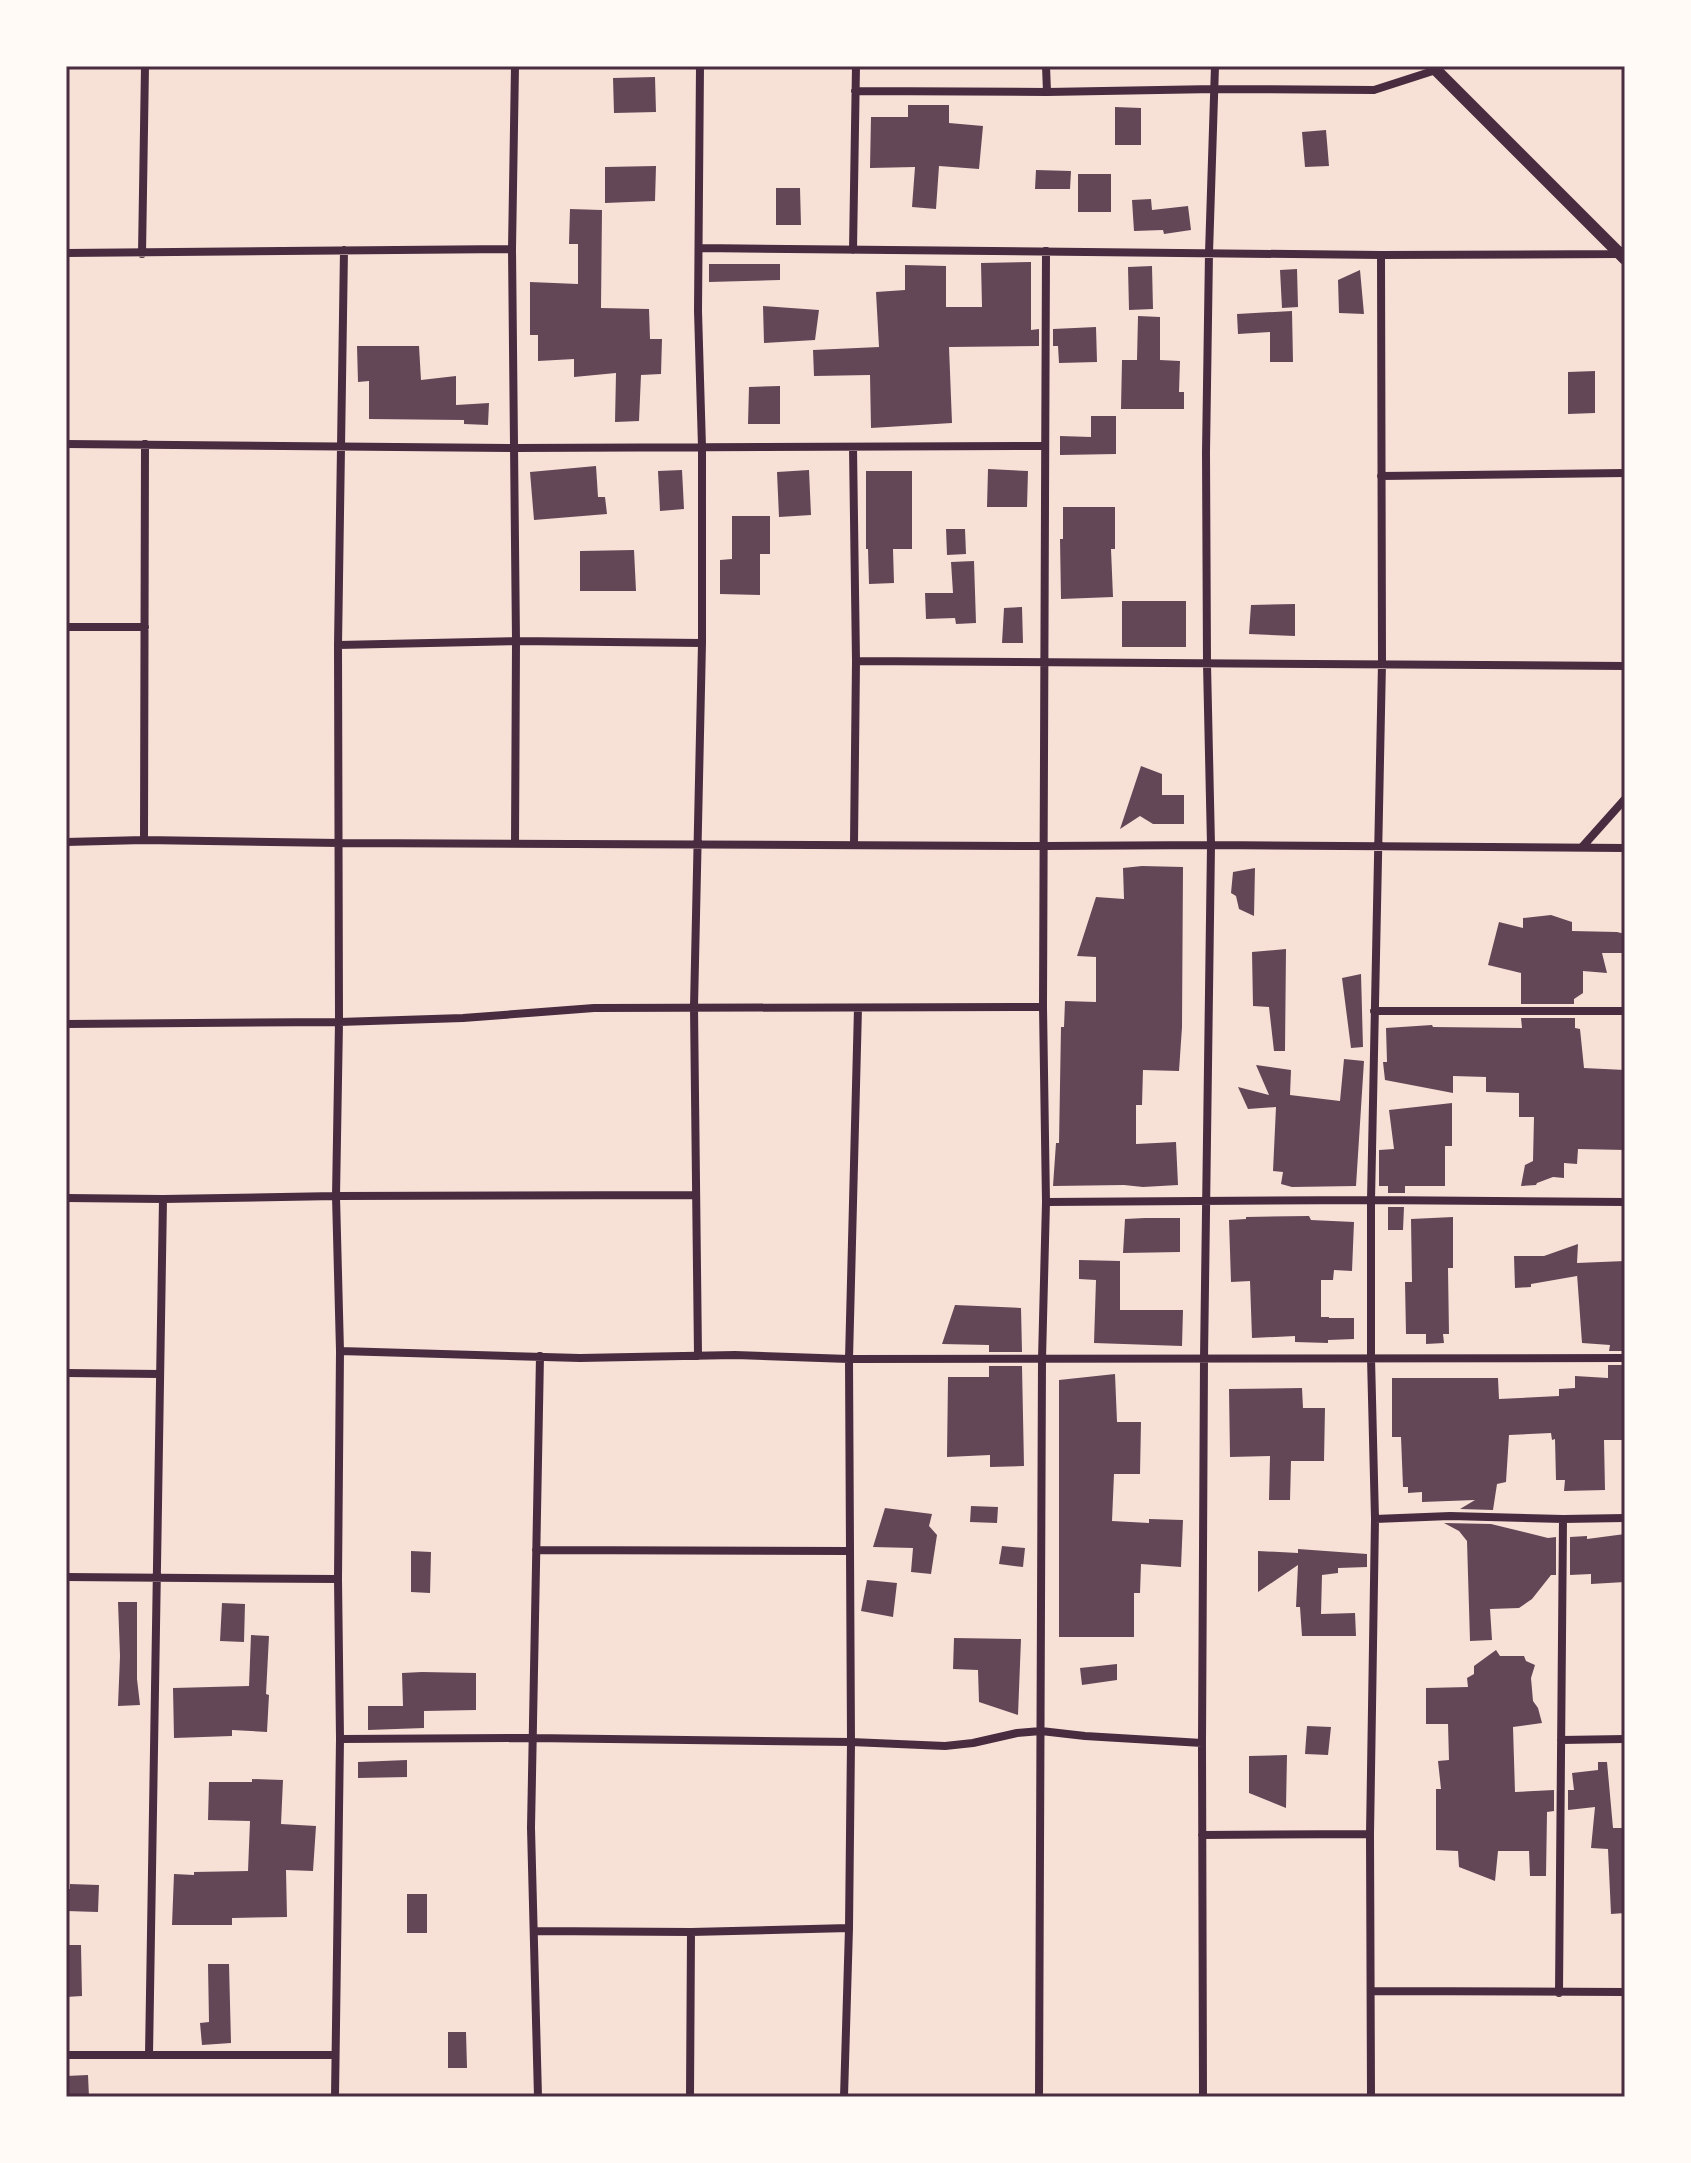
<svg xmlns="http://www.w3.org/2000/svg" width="1691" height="2163" font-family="Rubik,sans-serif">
<rect width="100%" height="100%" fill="#f7e1d7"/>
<path fill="#644757" d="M655 77 656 112 614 113 613 78Z
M908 105H949V123L983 126 979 169 939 166 936 209 912 207 915 167 870 168 871 117H908Z
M1115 107 1141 108V145H1115Z
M1326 130 1329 166 1305 167 1302 132Z
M656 166 655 201 605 203V167Z
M1036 170 1071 171 1070 189H1035Z
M1078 174H1111V212H1078Z
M776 188H800L801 225H776Z
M1151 199 1152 210 1188 206 1191 230 1164 234 1163 230 1134 231 1132 200Z
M570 209 602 210 601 308 649 309 650 339H662L661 374 641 375 639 421 615 422 616 373 574 377V359L538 361V335H530V282L578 284V244H569Z
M1031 262V330L1039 329V346L949 347 952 423 871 428 870 375 814 376 813 350 879 347 876 292 905 290V265L946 266V307H982L981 263Z
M709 264H780V280L709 282Z
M1152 266 1153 309 1129 310 1128 267Z
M1297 269 1298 307 1282 308 1280 270Z
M1360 270 1364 314 1339 313 1338 280Z
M763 306 819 310 815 340 764 343Z
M1292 311 1293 362H1270V332L1238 334 1237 314Z
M1138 316 1160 317V360L1180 361 1179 392H1184V409H1121L1122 360H1137Z
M1096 327 1097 362 1059 363 1058 346H1053V329Z
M357 346H419L421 380 456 376V405L489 403 488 425 464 424V420L369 419V381L358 382Z
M1595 371V413L1568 414V372Z
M780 386V424H748L749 387Z
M1091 416H1116V454L1060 455V436L1091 437Z
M596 466 598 497H605L607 514 534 520 530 472Z
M988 469 1028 471 1027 507H987Z
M682 470 684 509 660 511 658 471Z
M809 470 811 515 779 517 777 472Z
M866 471H912V549H893L894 583 869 584 868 549H866Z
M1063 507H1115V549H1111L1113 597 1061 599 1060 539H1063Z
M732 516H770V554H760V595L720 594V560L732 559Z
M946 529H965L966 554 947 555Z
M634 550 636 591H580V551Z
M974 561 976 623 956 624 955 618 926 619 925 593H953L951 562Z
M1122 601H1186V647H1122Z
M1295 604V636L1249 634 1251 605Z
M1022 607 1023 643H1002L1004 608Z
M1141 766 1162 774V795H1184V824H1153L1140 816 1120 829Z
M1142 866 1183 867 1182 1027 1179 1071 1143 1070 1142 1105H1136V1144L1176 1142 1178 1185 1143 1187 1124 1185 1053 1186 1056 1143H1059L1061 1027H1064L1065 1001 1096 1002V957L1077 956 1096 897 1124 899 1123 868Z
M1255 868 1254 916 1239 909 1236 896 1231 893 1233 872Z
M1551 915 1572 922V931L1617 932 1625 934V953H1602L1607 973 1583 971V993L1574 999V1004H1521V973L1488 965 1499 922 1523 928V918Z
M1286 949 1285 1051H1274L1269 1007 1253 1006 1252 952Z
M1361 974 1363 1047 1351 1048 1342 978Z
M1521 1018H1575V1028L1580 1029 1584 1068 1625 1070V1150L1578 1149 1577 1164 1564 1163V1178L1553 1177 1537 1183 1536 1185 1521 1186 1525 1165 1533 1161 1534 1117H1519V1093L1486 1092V1077L1453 1076V1093L1385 1080 1383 1062H1387L1386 1028 1432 1025 1433 1027 1522 1028Z
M1344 1059 1364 1061 1356 1186 1292 1187 1281 1184 1283 1172 1273 1171 1276 1107 1248 1109 1238 1087 1269 1095 1256 1065 1291 1070 1290 1095 1340 1101Z
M1452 1103V1146H1445V1186H1405V1193H1388V1186H1379V1150L1394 1149 1389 1110Z
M1388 1207H1404L1403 1230H1388Z
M1309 1216 1311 1220 1354 1222 1352 1271 1334 1270 1333 1280H1321V1317H1329V1318H1354V1339L1328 1340V1343L1295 1342V1336L1252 1338 1250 1281 1231 1282 1229 1220 1246 1219V1217Z
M1453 1217V1268H1448L1449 1334H1443L1444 1343 1426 1344V1334H1406L1405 1282H1412L1411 1219Z
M1145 1218H1180V1252L1123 1253 1125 1219Z
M1578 1244 1577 1263 1625 1261V1351H1609L1610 1345 1582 1343 1577 1274V1276L1531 1284V1287L1515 1288 1514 1256H1544Z
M1079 1260 1120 1261V1310H1183L1182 1346 1094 1343 1096 1280 1079 1279Z
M955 1305 1021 1308 1022 1352H989V1345L942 1344Z
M1608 1365H1625V1440H1604L1605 1490 1564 1491 1565 1480H1556L1555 1439 1552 1440 1551 1433 1509 1435 1506 1482 1497 1484 1493 1510 1460 1509 1475 1500 1422 1502V1492L1408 1493V1487H1403L1401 1437H1392V1378H1498L1499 1399 1559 1396V1389L1575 1388V1376L1608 1378Z
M989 1366H1022L1024 1466 990 1467V1455L947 1457 948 1377H989Z
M1115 1374 1117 1422H1141L1140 1474H1114L1112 1521 1149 1523V1519L1183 1520 1181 1567 1141 1564 1140 1593H1134V1637H1059V1380Z
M1302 1388 1303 1408H1325L1324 1461H1291L1290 1500H1269L1270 1456 1230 1457 1229 1389Z
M971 1506 998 1507 997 1523 970 1522Z
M885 1508 932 1514 929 1526 937 1535 931 1574 911 1572 913 1548 873 1547Z
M1444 1523 1491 1524 1548 1538 1556 1537V1575H1551L1532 1599 1519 1608 1490 1609 1492 1640 1470 1641 1467 1541 1459 1531Z
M1625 1534V1582L1591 1584V1574L1570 1575V1537L1587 1536V1539Z
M1002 1546 1025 1548 1023 1567 999 1564Z
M1298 1549 1367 1554V1567L1338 1568V1573L1322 1575 1321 1614 1355 1613 1356 1636H1302L1300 1607H1296L1298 1565 1258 1592V1551L1298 1553Z
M411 1551 431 1552 430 1593 411 1592Z
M867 1580 897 1583 893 1617 861 1611Z
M118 1602H137V1679L140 1705 118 1706 120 1656Z
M222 1603 245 1604 244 1642 220 1641Z
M251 1635 269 1636 266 1694 269 1695 267 1732 232 1730V1736L174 1738 173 1688 249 1686Z
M954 1638 1021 1639 1018 1715 979 1702 978 1670 953 1669Z
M1496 1650 1500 1656H1524L1526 1661 1535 1665 1531 1678 1533 1701 1538 1708 1542 1723 1513 1727 1515 1792 1554 1790V1811L1547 1812 1546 1876H1530L1529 1851H1498L1495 1881 1459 1867 1458 1851 1436 1850V1789H1441L1438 1761 1449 1760 1448 1724H1426V1688L1468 1687 1467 1678 1474 1674V1666Z
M1117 1664V1680L1082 1685 1080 1668Z
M422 1672 476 1673V1710L424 1711V1728L368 1730V1706H403L402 1673Z
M1307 1726 1331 1727 1328 1755 1305 1754Z
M1287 1755 1286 1808 1249 1793V1756Z
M407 1760V1777L358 1778V1762Z
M1598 1762H1607L1613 1828H1625V1913L1611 1914 1608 1849 1591 1848 1595 1807 1568 1810V1790H1574L1572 1773 1598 1770Z
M252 1779 283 1780 281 1824 316 1826 313 1871 286 1870 287 1917 232 1918V1925H172L174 1874 194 1875V1872L248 1871 250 1821 208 1820 209 1782H252Z
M70 1884 99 1885 98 1912 66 1911V1889H70Z
M407 1894H427V1933H407Z
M66 1945H81L82 1996 66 1997Z
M208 1964H229L231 2043 202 2045 200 2023 209 2022Z
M448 2032H466L467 2068H448Z
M88 2075 89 2097H66V2076Z"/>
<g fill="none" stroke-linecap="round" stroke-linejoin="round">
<path stroke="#4a2c40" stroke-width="8" d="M1046 66 1047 92
M855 91 1047 92 1215 89 1374 90 1436 70
M699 248 1381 255 1620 254 1625 249
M853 250 856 66
M66 253 512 249
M142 254 145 66
M66 444 515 448 1044 446
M853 447 856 661 854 844
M1381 476 1625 473
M66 627H145
M338 645 516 641 702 643
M856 661 1625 666
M144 840 145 444
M66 842 144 840 339 843 1045 846 1211 845 1625 848
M515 844 516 641 512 249 515 66
M1583 846 1625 799
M1374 1011H1625
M66 1024 339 1022 463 1018 594 1008 1043 1007
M66 1198 163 1199 336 1196 695 1195
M1046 1202 1371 1200 1625 1202
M340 1351 580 1358 735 1355 849 1359 1625 1358
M698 1356 694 1007 702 643V447L698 311 700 66
M66 1373 160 1374
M1375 1519 1450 1516 1563 1519 1625 1518
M536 1550 850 1551
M66 1577 338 1579
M340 1739 532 1738 851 1742 945 1746 973 1743 1017 1733 1041 1731 1085 1736 1202 1743
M1561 1740 1625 1739
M1202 1835 1370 1834
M534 1931 691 1932 849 1928
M1372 1991 1625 1992
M1559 1993 1563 1519
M66 2055H334
M149 2055 163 1199
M335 2097 340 1739 338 1579 340 1351 336 1196 339 1022 338 645 344 250
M538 2097 531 1828 540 1356
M690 2097 691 1932
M844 2097 849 1928 851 1742 849 1359 858 1008
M1039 2097 1042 1359 1046 1202 1043 1007 1046 251
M1203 2097 1202 1743 1204 1359 1211 845 1207 664 1206 452 1209 253 1215 66
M1371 2097 1370 1834 1375 1519 1371 1358V1200L1382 663 1381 255"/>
<path stroke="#4a2c40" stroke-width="12" d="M1432 66 1625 259"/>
</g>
<rect width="1691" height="2163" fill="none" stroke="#fffaf5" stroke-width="136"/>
<rect x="68" y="68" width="1555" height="2027" fill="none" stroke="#4a2c40" stroke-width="3"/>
</svg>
